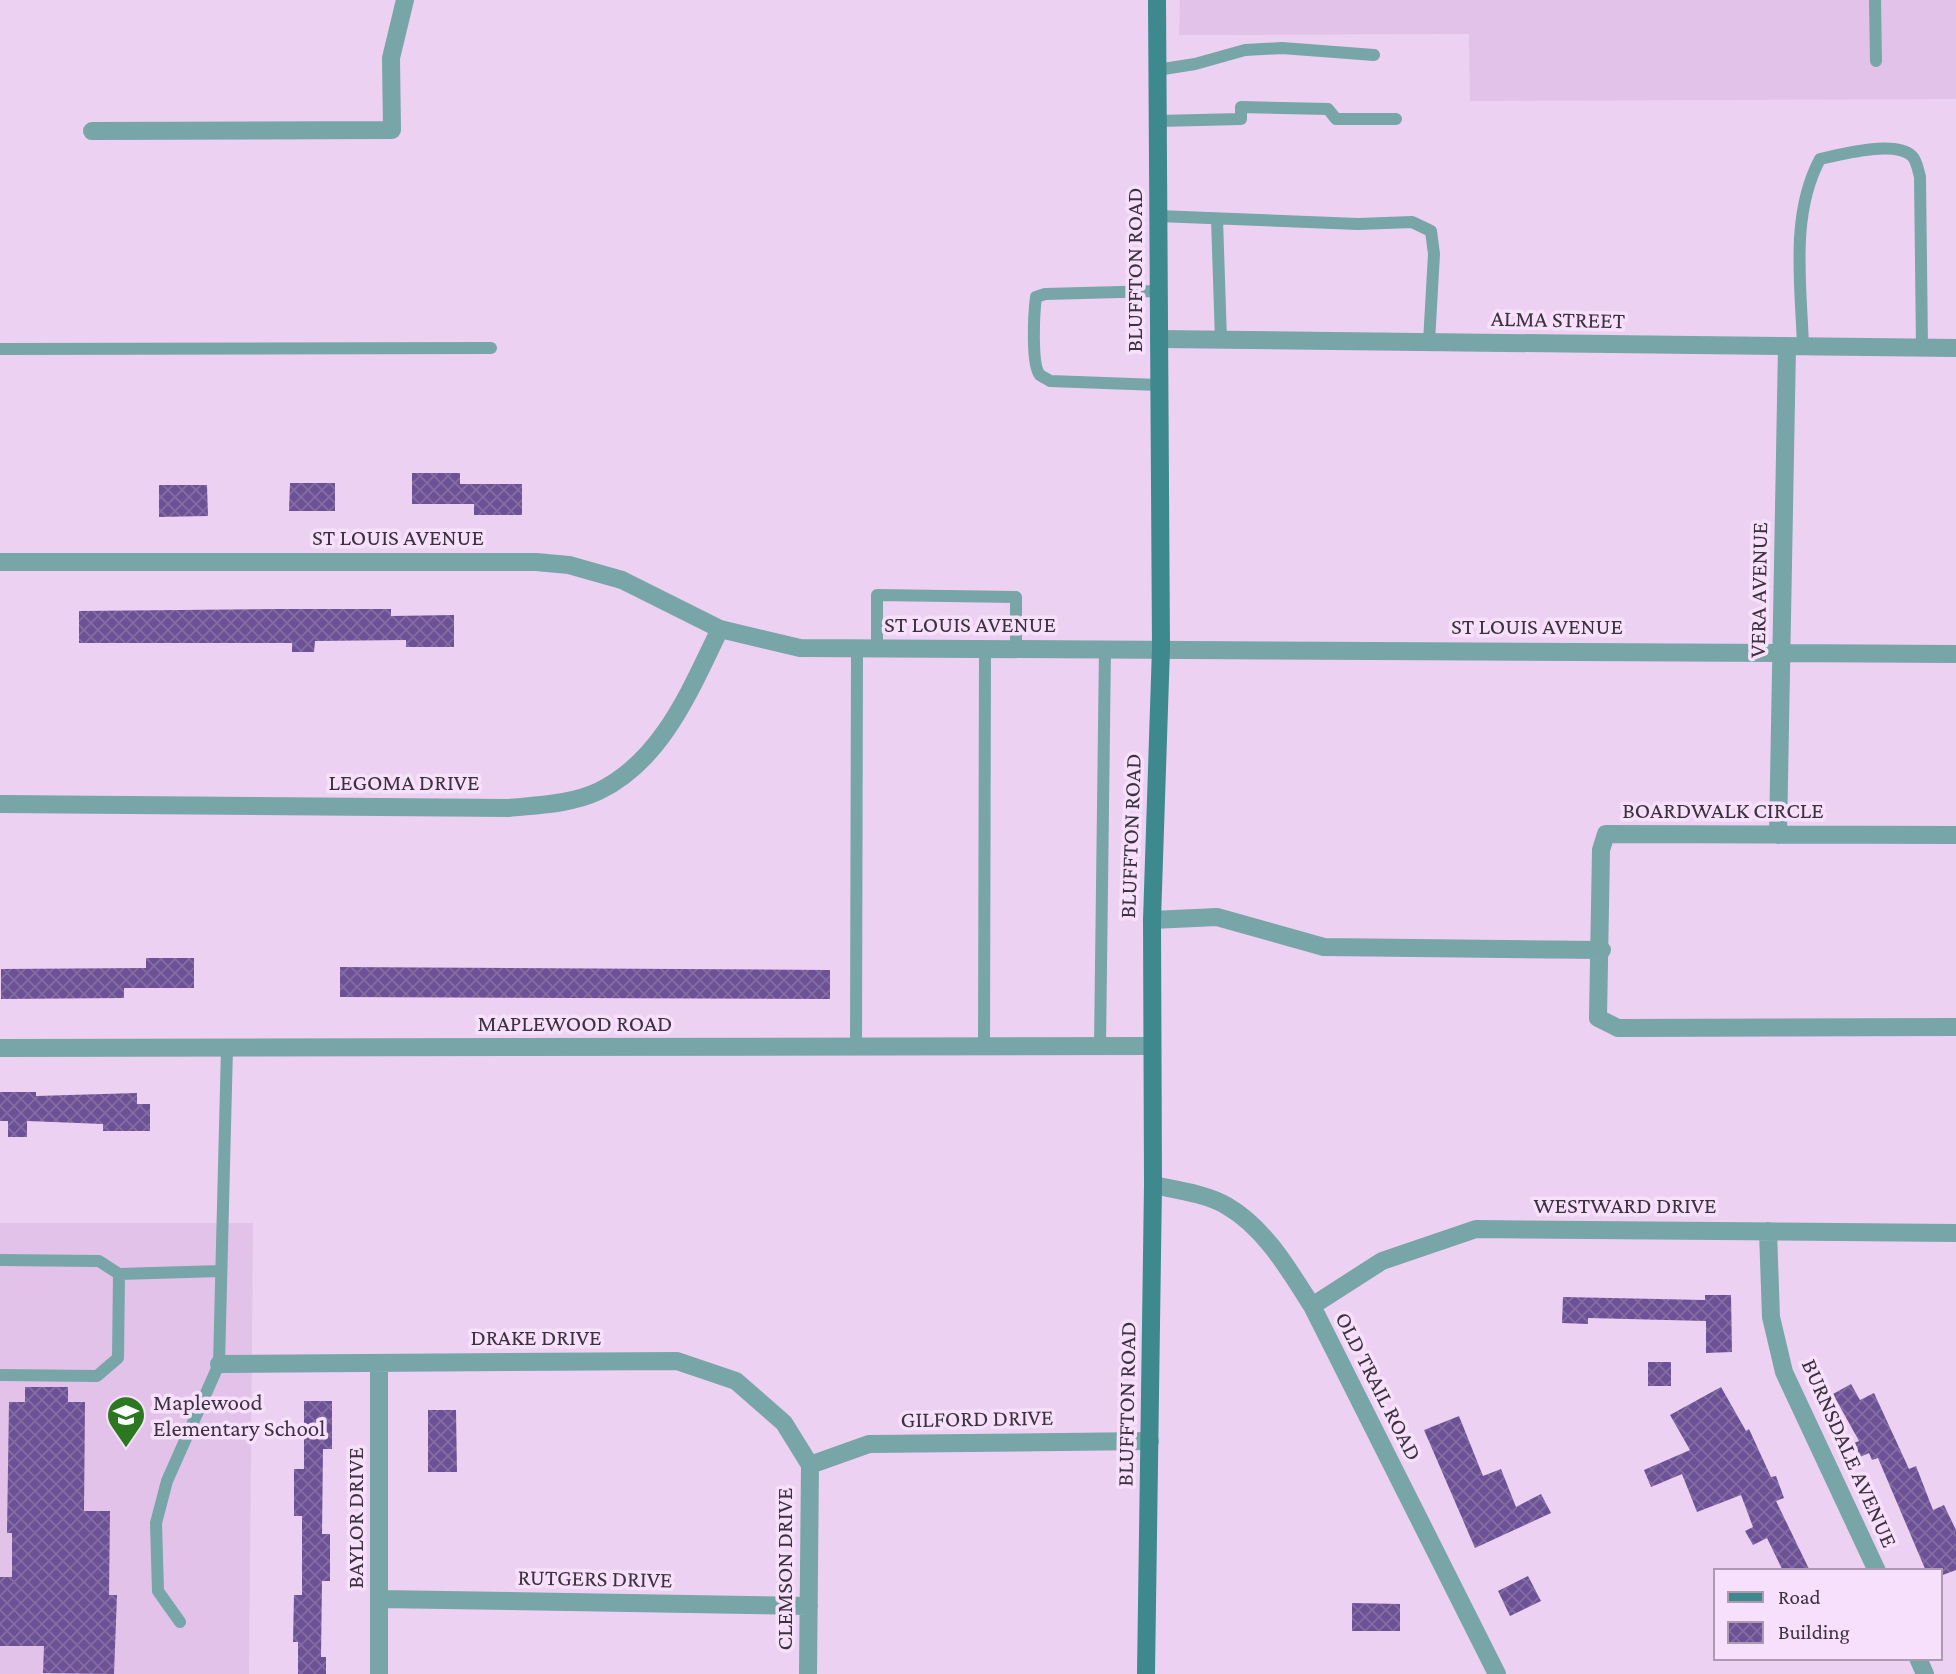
<svg xmlns="http://www.w3.org/2000/svg" width="1956" height="1674" font-family="'Crimson Pro',serif">
<defs>
<pattern id="building-cross-hatch" width="8" height="8" patternUnits="userSpaceOnUse" patternTransform="scale(1.75)"><rect width="8" height="8" fill="#6d5196"/><path d="M0 0l8 8M0 8l8-8" fill="none" stroke="#836da2"/></pattern>
</defs>
<rect width="100%" height="100%" fill="#edd1f2"/>
<path fill="#e2c2e8" d="M1180 0H1956V99L1470 101 1469 34 1179 35Z
M0 1223H253L249 1674H0Z"/>
<path fill="url(#building-cross-hatch)" d="M412 473H460V484H522V515H474V504H412Z
M290 483H335V511H289Z
M159 485H207L208 516 159 517Z
M280 609H391V616L454 615V647H406V640L315 641 314 652H292V643H79V611Z
M146 958H194V988H124V998L1 999V969L146 968Z
M340 967 830 970V999L340 997Z
M0 1092H36V1096L137 1093V1104H150V1131H103V1124L27 1121V1137H8V1121H0Z
M1705 1295H1731L1732 1352 1706 1353V1321L1588 1318V1324L1562 1323 1563 1297 1705 1300Z
M1648 1362H1671V1386H1648Z
M1851 1384 1860 1400 1874 1393 1909 1469 1916 1466 1933 1510 1944 1505 1956 1530V1570L1940 1576V1571H1926L1878 1458 1872 1460 1869 1453 1860 1457 1854 1443 1859 1441 1833 1394Z
M25 1387H68V1402H85L84 1511H110L109 1595H117L114 1674 43 1673 44 1646H0V1577H12V1533H7L9 1402H25Z
M1721 1387 1746 1431 1749 1429 1771 1477 1776 1476 1784 1498 1776 1501 1810 1571H1783L1767 1538 1753 1545 1745 1531 1753 1527 1741 1495 1697 1512 1682 1474 1651 1487 1644 1470 1690 1450 1670 1415Z
M304 1401H332V1449H323L322 1534H330V1581H322L321 1657H326V1674H298V1642H293L294 1595H302V1516H294V1469H304Z
M428 1410H456L457 1472H428Z
M1459 1416 1483 1476 1501 1469 1516 1507 1541 1494 1551 1513 1475 1548 1424 1430Z
M1528 1576 1541 1601 1510 1616 1498 1591Z
M1352 1603 1400 1604V1631H1352Z"/>
<g fill="none" stroke-linecap="round" stroke-linejoin="round">
<path stroke="#77a5a8" stroke-width="12" d="M1875 0 1876 61
M1157 70 1195 64 1245 50 1282 48 1374 55
M1158 121 1241 119V107L1328 109 1336 119H1396
M1158 216 1358 224 1412 222 1431 231 1434 254 1429 342
M1217 219 1221 340
M1158 291 1045 294 1036 297C1034 312 1031 365 1040 375 1041 376 1049 380 1050 381L1159 385
M1803 346C1801 285 1790 215 1820 159 1842 154 1895 140 1912 156 1917 161 1918 170 1920 177L1922 347
M0 349 491 348
M877 648V595L1016 597V648
M856 1046 857 648
M984 1046 985 648
M1100 1046 1105 648
M0 1260 99 1261 119 1274 221 1271
M0 1375 97 1376 118 1358 119 1274
M180 1622 158 1591 156 1523 167 1481 219 1364 227 1048"/>
<path stroke="#77a5a8" stroke-width="18" d="M92 131 392 130 391 58 405 0
M1159 339 1956 348
M0 562H536L569 565 622 580 720 629 800 648 1956 654
M0 804 509 808C538 805 572 804 599 791 663 760 691 688 720 629
M1778 835 1787 346
M1956 835 1606 834 1601 850 1598 1018 1618 1028 1956 1027
M1152 920 1217 917 1324 947 1602 950
M0 1048 1151 1046
M1153 1185C1177 1190 1207 1194 1227 1206 1265 1228 1289 1270 1312 1306L1497 1674
M1768 1231 1771 1317 1784 1372 1877 1571
M1312 1306 1382 1261 1476 1229 1956 1233
M219 1364 677 1361 736 1381 784 1423 810 1465
M810 1465 869 1444 1150 1441
M380 1599 809 1606
M1918 1658 1925 1674
M379 1674V1363
M808 1674 810 1465"/>
<path stroke="#3d898e" stroke-width="18" d="M1146 1674 1153 1185 1152 920 1161 648 1157 0"/>
</g>
<defs>
<symbol id="school-pin" viewBox="-11 -11 22 30"><path d="M0 17L-7.5 6A9.5 9.5 0 1 1 7.5 6Z" fill="#2b7820" stroke="#f7e0fb"/><path d="M0-5L7-2L0 1L-7-2ZM-4 1L0 2.5L4 1V4Q0 6-4 4Z" fill="#fff"/></symbol>
</defs>
<g fill-rule="evenodd">
<use href="#school-pin" x="104" y="1393" width="44" height="60"/>
</g>
<g text-anchor="middle" stroke-width="7" stroke-linejoin="round" paint-order="stroke">
<g font-size="23" fill="#3c313e" stroke="#f7e0fb">
<text transform="translate(1134 270) rotate(-90)" y="8">BLUFFTON ROAD</text>
<text transform="translate(1558 319) rotate(1)" y="8">ALMA STREET</text>
<text x="398" y="545">ST LOUIS AVENUE</text>
<text transform="translate(1758 590) rotate(-89)" y="8">VERA AVENUE</text>
<text x="970" y="632">ST LOUIS AVENUE</text>
<text x="1537" y="634">ST LOUIS AVENUE</text>
<text x="404" y="790">LEGOMA DRIVE</text>
<text x="1723" y="818">BOARDWALK CIRCLE</text>
<text transform="translate(1130 836) rotate(-88)" y="8">BLUFFTON ROAD</text>
<text x="575" y="1031">MAPLEWOOD ROAD</text>
<text x="1625" y="1213">WESTWARD DRIVE</text>
<text x="536" y="1345">DRAKE DRIVE</text>
<text transform="translate(1379 1386) rotate(63)" y="8">OLD TRAIL ROAD</text>
<text transform="translate(1126 1404) rotate(-89)" y="8">BLUFFTON ROAD</text>
<text transform="translate(977 1418) rotate(-1)" y="8">GILFORD DRIVE</text>
<text transform="translate(1850 1453) rotate(66)" y="8">BURNSDALE AVENUE</text>
<text transform="translate(355 1518) rotate(-90)" y="8">BAYLOR DRIVE</text>
<text transform="translate(784 1569) rotate(-90)" y="8">CLEMSON DRIVE</text>
<text transform="translate(595 1578) rotate(1)" y="8">RUTGERS DRIVE</text>
</g>
<g font-size="23" fill="#3c313e" stroke="#f7e0fb" text-anchor="start">
<text x="153" y="1410">Maplewood<tspan x="153" dy="26">Elementary School</tspan></text>
</g>
</g>
<rect x="1714" y="1569" width="228" height="91" fill="#f7e0fb" stroke="#ac9aaf" stroke-width="2"/>
<rect x="1728" y="1592" width="35" height="10" fill="#3d898e" stroke="#ac9aaf" stroke-width="2"/>
<text x="1778" y="1604" font-size="21" fill="#3c313e">Road</text>
<rect x="1728" y="1622" width="35" height="21" fill="url(#building-cross-hatch)" stroke="#ac9aaf" stroke-width="2"/>
<text x="1778" y="1639" font-size="21" fill="#3c313e">Building</text>
</svg>
